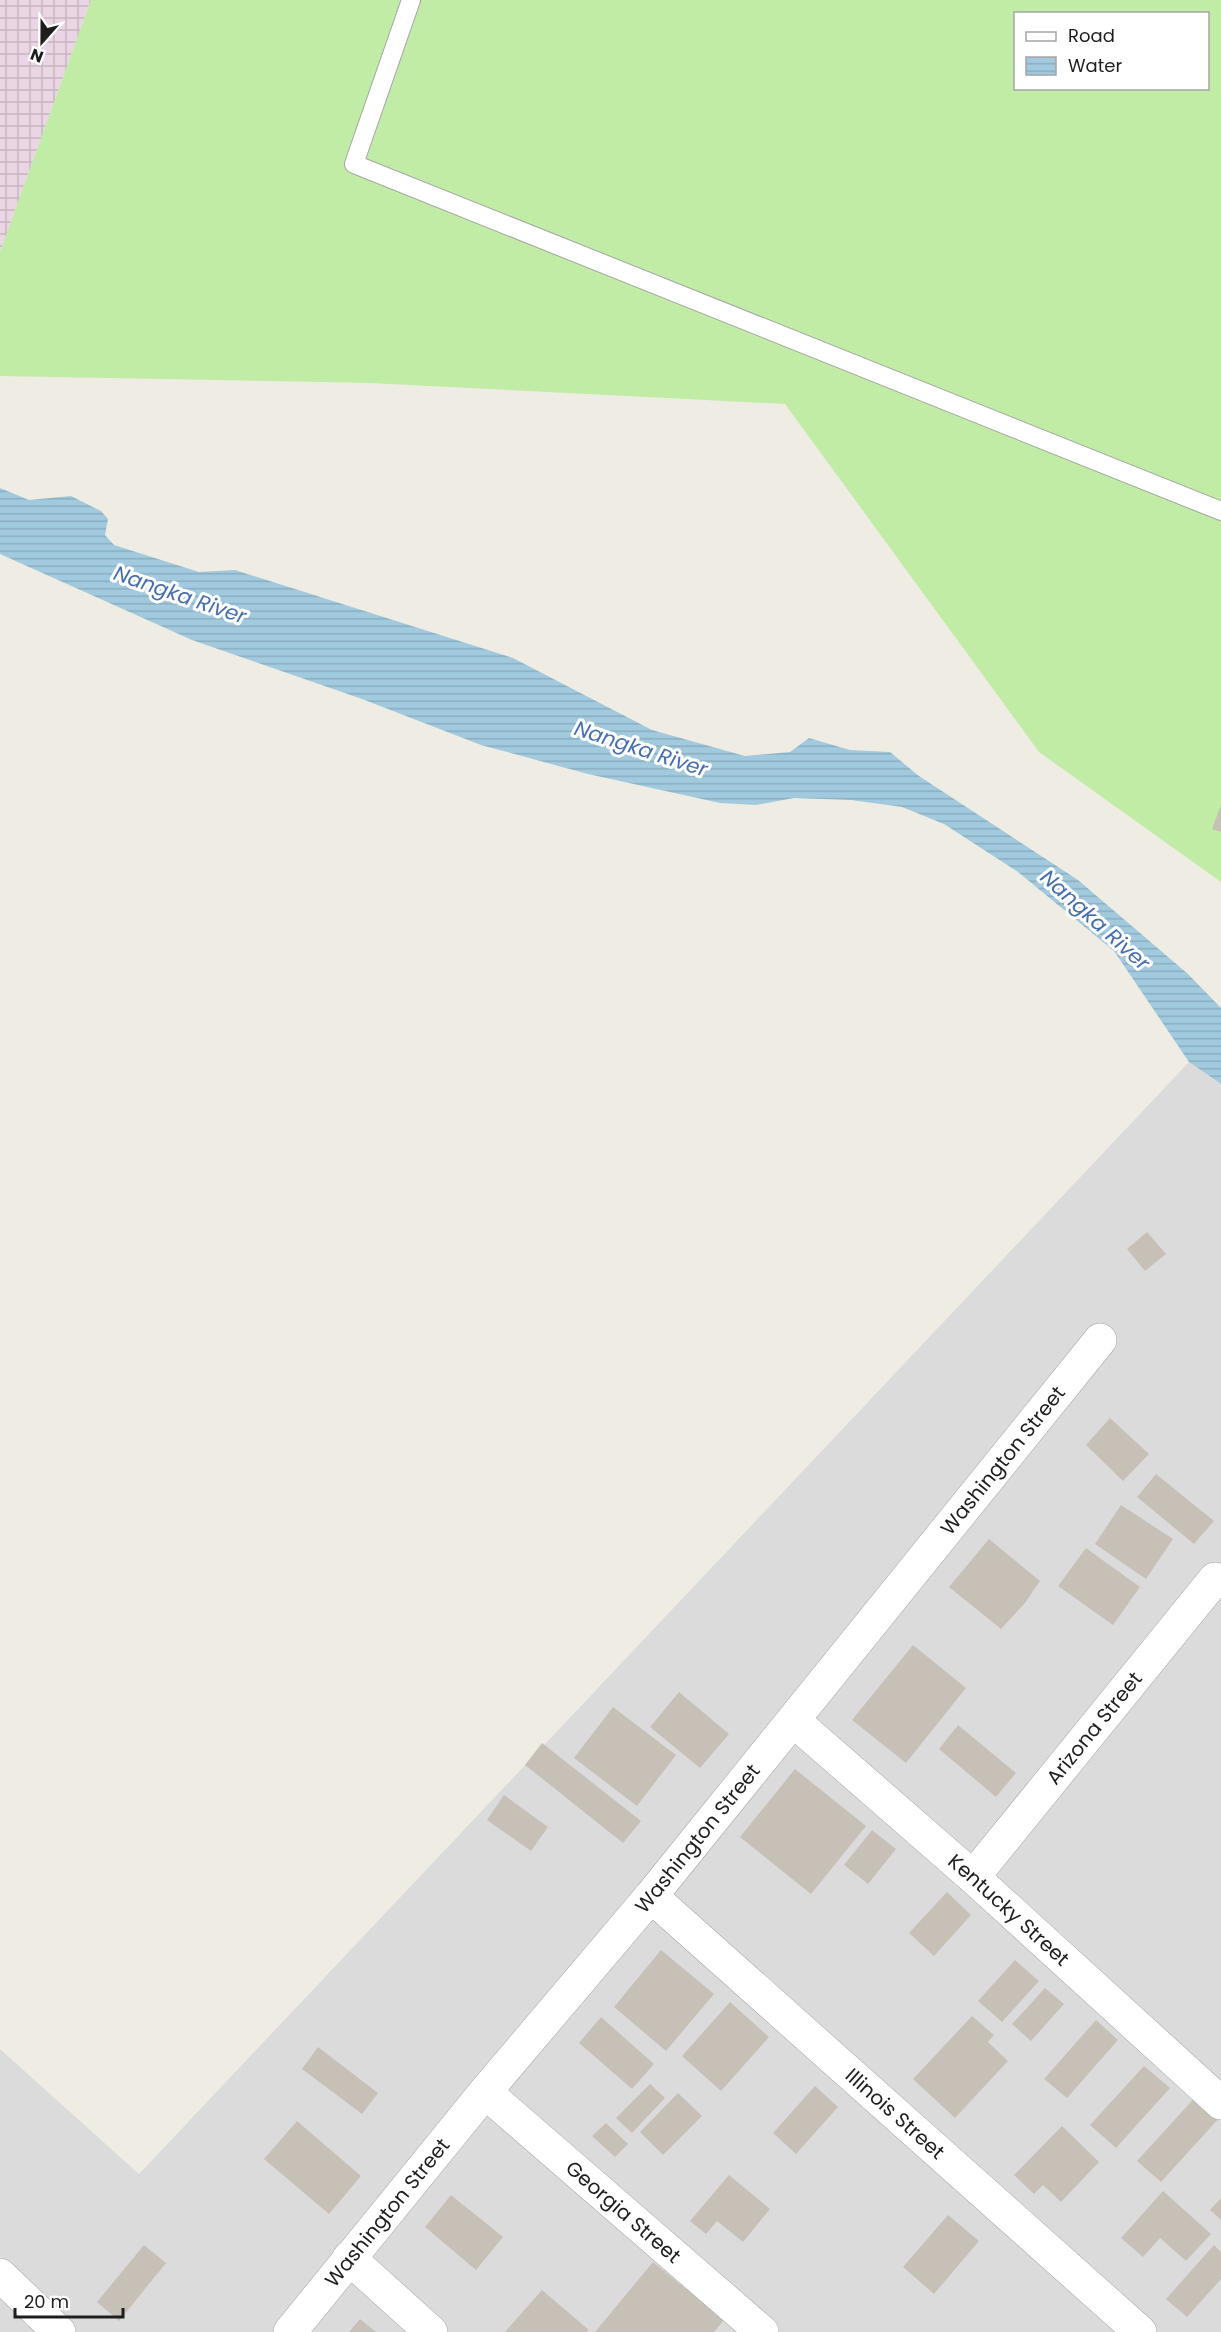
<svg xmlns="http://www.w3.org/2000/svg" width="1221" height="2332" font-family="Poppins,sans-serif">
<defs>
<pattern id="industrial-grid" width="8" height="8" patternUnits="userSpaceOnUse" patternTransform="scale(1.5)"><rect width="8" height="8" fill="#e9d5e3"/><path d="M0 4h8M4 0v8" fill="none" stroke="#c7b6c2"/></pattern>
<pattern id="water-rules" width="6" height="5" patternUnits="userSpaceOnUse" patternTransform="scale(1.5)"><rect width="6" height="5" fill="#a1cadf"/><path d="M0 2.5h6" fill="none" stroke="#8aadbf"/></pattern>
</defs>
<rect width="100%" height="100%" fill="#efede3"/>
<path fill="#dcdbdb" d="M1189 1062 1221 1084V2332H0V2049L139 2174Z"/>
<path fill="url(#industrial-grid)" d="M0 0H91L0 252Z"/>
<path fill="#c1eca6" fill-rule="evenodd" d="M91 0H1221V882L1039 752 785 404 370 383 0 376V252ZM1016 14H1208V88H1016Z"/>
<path fill="url(#water-rules)" d="M0 488 29 500 71 496 101 511 108 519 105 535 114 545 199 572 235 570 513 658 652 730 745 756 790 752 809 738 850 750 890 752 919 776 1078 880 1188 974 1221 1008V1084L1189 1062 1114 951 1018 872 944 824 902 807 851 800 794 798 756 805 720 803 588 774 481 745 362 699 192 640 0 554Z"/>
<path fill="#c7c0b6" d="M1221 805V832L1212 829Z
M1147 1232 1166 1254 1145 1271 1127 1249Z
M1110 1418 1149 1454 1123 1481 1086 1445Z
M1156 1474 1214 1521 1194 1544 1137 1497Z
M1121 1505 1173 1539 1146 1579 1095 1544Z
M989 1539 1040 1581 1025 1603 1001 1629 949 1587Z
M1086 1548 1140 1587 1113 1625 1058 1586Z
M913 1645 966 1688 906 1763 852 1720Z
M679 1692 729 1734 700 1768 650 1727Z
M613 1707 676 1755 637 1806 574 1758Z
M958 1725 1016 1773 996 1797 939 1749Z
M542 1743 641 1821 623 1843 525 1765Z
M795 1769 866 1826 811 1894 740 1837Z
M504 1795 548 1827 531 1851 487 1820Z
M872 1830 896 1849 868 1884 844 1865Z
M947 1892 971 1915 934 1956 909 1933Z
M661 1950 714 1994 666 2051 614 2007Z
M1015 1960 1039 1981 1002 2022 978 2001Z
M1045 1988 1064 2004 1031 2041 1012 2024Z
M730 2002 769 2037 721 2091 682 2056Z
M972 2016 994 2035 988 2042 1008 2061 955 2118 913 2079Z
M601 2017 654 2064 632 2089 579 2043Z
M1096 2020 1118 2040 1067 2098 1044 2079Z
M318 2047 378 2093 362 2114 302 2069Z
M1144 2066 1170 2088 1116 2148 1090 2125Z
M650 2084 665 2098 632 2133 616 2118Z
M815 2086 838 2107 796 2154 773 2133Z
M1200 2092 1221 2116 1161 2182 1137 2161Z
M678 2093 702 2116 663 2155 640 2132Z
M297 2121 361 2176 329 2214 264 2159Z
M606 2123 628 2144 615 2157 592 2136Z
M1062 2126 1099 2162 1061 2202 1043 2185 1034 2194 1014 2175Z
M729 2175 770 2209 743 2242 717 2221 706 2234 690 2221Z
M1163 2191 1211 2234 1186 2261 1160 2238 1143 2257 1121 2238Z
M451 2195 503 2237 476 2270 425 2227Z
M1221 2198V2220L1210 2210Z
M948 2215 979 2241 934 2294 903 2267Z
M144 2245 166 2263 119 2321 97 2302Z
M1214 2245 1221 2252V2279L1187 2317 1166 2299Z
M653 2262 724 2320 714 2332H595Z
M542 2290 589 2330 587 2332H505Z
M360 2319 376 2332H349Z"/>
<g fill="none" stroke-linecap="round" stroke-linejoin="round">
<defs>
<path id="service" d="M411 0 354 164 1221 511"/>
<g id="minor">
<path id="s1" d="M794 1721 973 1877 1221 2103"/>
<path id="s2" d="M973 1877 1215 1579"/>
<path id="s3" d="M651 1896 1140 2332"/>
<path id="s4" d="M485 2092 762 2332"/>
<path d="M349 2258 431 2332"/>
<path d="M0 2275 59 2332"/>
<path id="s5" d="M290 2332 485 2092 651 1896 1100 1340"/>
</g>
</defs>
<use href="#service" stroke="#a5a5a5" stroke-width="20"/>
<use href="#minor" stroke="#a5a5a5" stroke-width="34"/>
<use href="#service" stroke="#fff" stroke-width="18"/>
<use href="#minor" stroke="#fff" stroke-width="33"/>
</g>
<g text-anchor="middle" stroke-width="6" stroke-linejoin="round" paint-order="stroke">
<g font-size="20" fill="#1e1e1e" stroke="#fff">
<text dy="7" stroke="none"><textPath href="#s5" startOffset="1126">Washington Street</textPath></text>
<text dy="7" stroke="none"><textPath href="#s2" startOffset="192">Arizona Street</textPath></text>
<text dy="7" stroke="none"><textPath href="#s5" startOffset="640">Washington Street</textPath></text>
<text dy="7" stroke="none"><textPath href="#s1" startOffset="286">Kentucky Street</textPath></text>
<text dy="7" stroke="none"><textPath href="#s3" startOffset="327">Illinois Street</textPath></text>
<text dy="7" stroke="none"><textPath href="#s5" startOffset="154">Washington Street</textPath></text>
<text dy="7" stroke="none"><textPath href="#s4" startOffset="183">Georgia Street</textPath></text>
</g>
<g font-size="21" font-style="italic" fill="#466fb2" stroke="#fff">
<text transform="translate(180 595) rotate(19)" y="7">Nangka River</text>
<text transform="translate(641 749) rotate(18)" y="7">Nangka River</text>
<text transform="translate(1095 920) rotate(42)" y="7">Nangka River</text>
</g>
</g>
<rect x="1014" y="12" width="195" height="78" fill="#ffffff" stroke="#a5a5a5" stroke-width="1.5"/>
<rect x="1026" y="32" width="30" height="9" fill="#ffffff" stroke="#a5a5a5" stroke-width="1.5"/>
<text x="1068" y="42" font-size="18" fill="#1e1e1e">Road</text>
<rect x="1026" y="57" width="30" height="18" fill="url(#water-rules)" stroke="#a5a5a5" stroke-width="1.5"/>
<text x="1068" y="72" font-size="18" fill="#1e1e1e">Water</text>
<g transform="translate(42 42) rotate(201)" stroke="#ffffff" stroke-width="4.5" paint-order="stroke">
<path d="M0-4.5L10 22L0 15L-10 22Z" fill="#1e1e1e"/>
<text y="-9" font-size="16" font-weight="bold" text-anchor="middle" fill="#1e1e1e">N</text>
</g>
<path d="M15 2308v9h108v-9" fill="none" stroke="#1e1e1e" stroke-width="3"/>
<text x="24" y="2308" font-size="18" fill="#1e1e1e" stroke="#ffffff" stroke-width="4.5" paint-order="stroke">20 m</text>
</svg>
